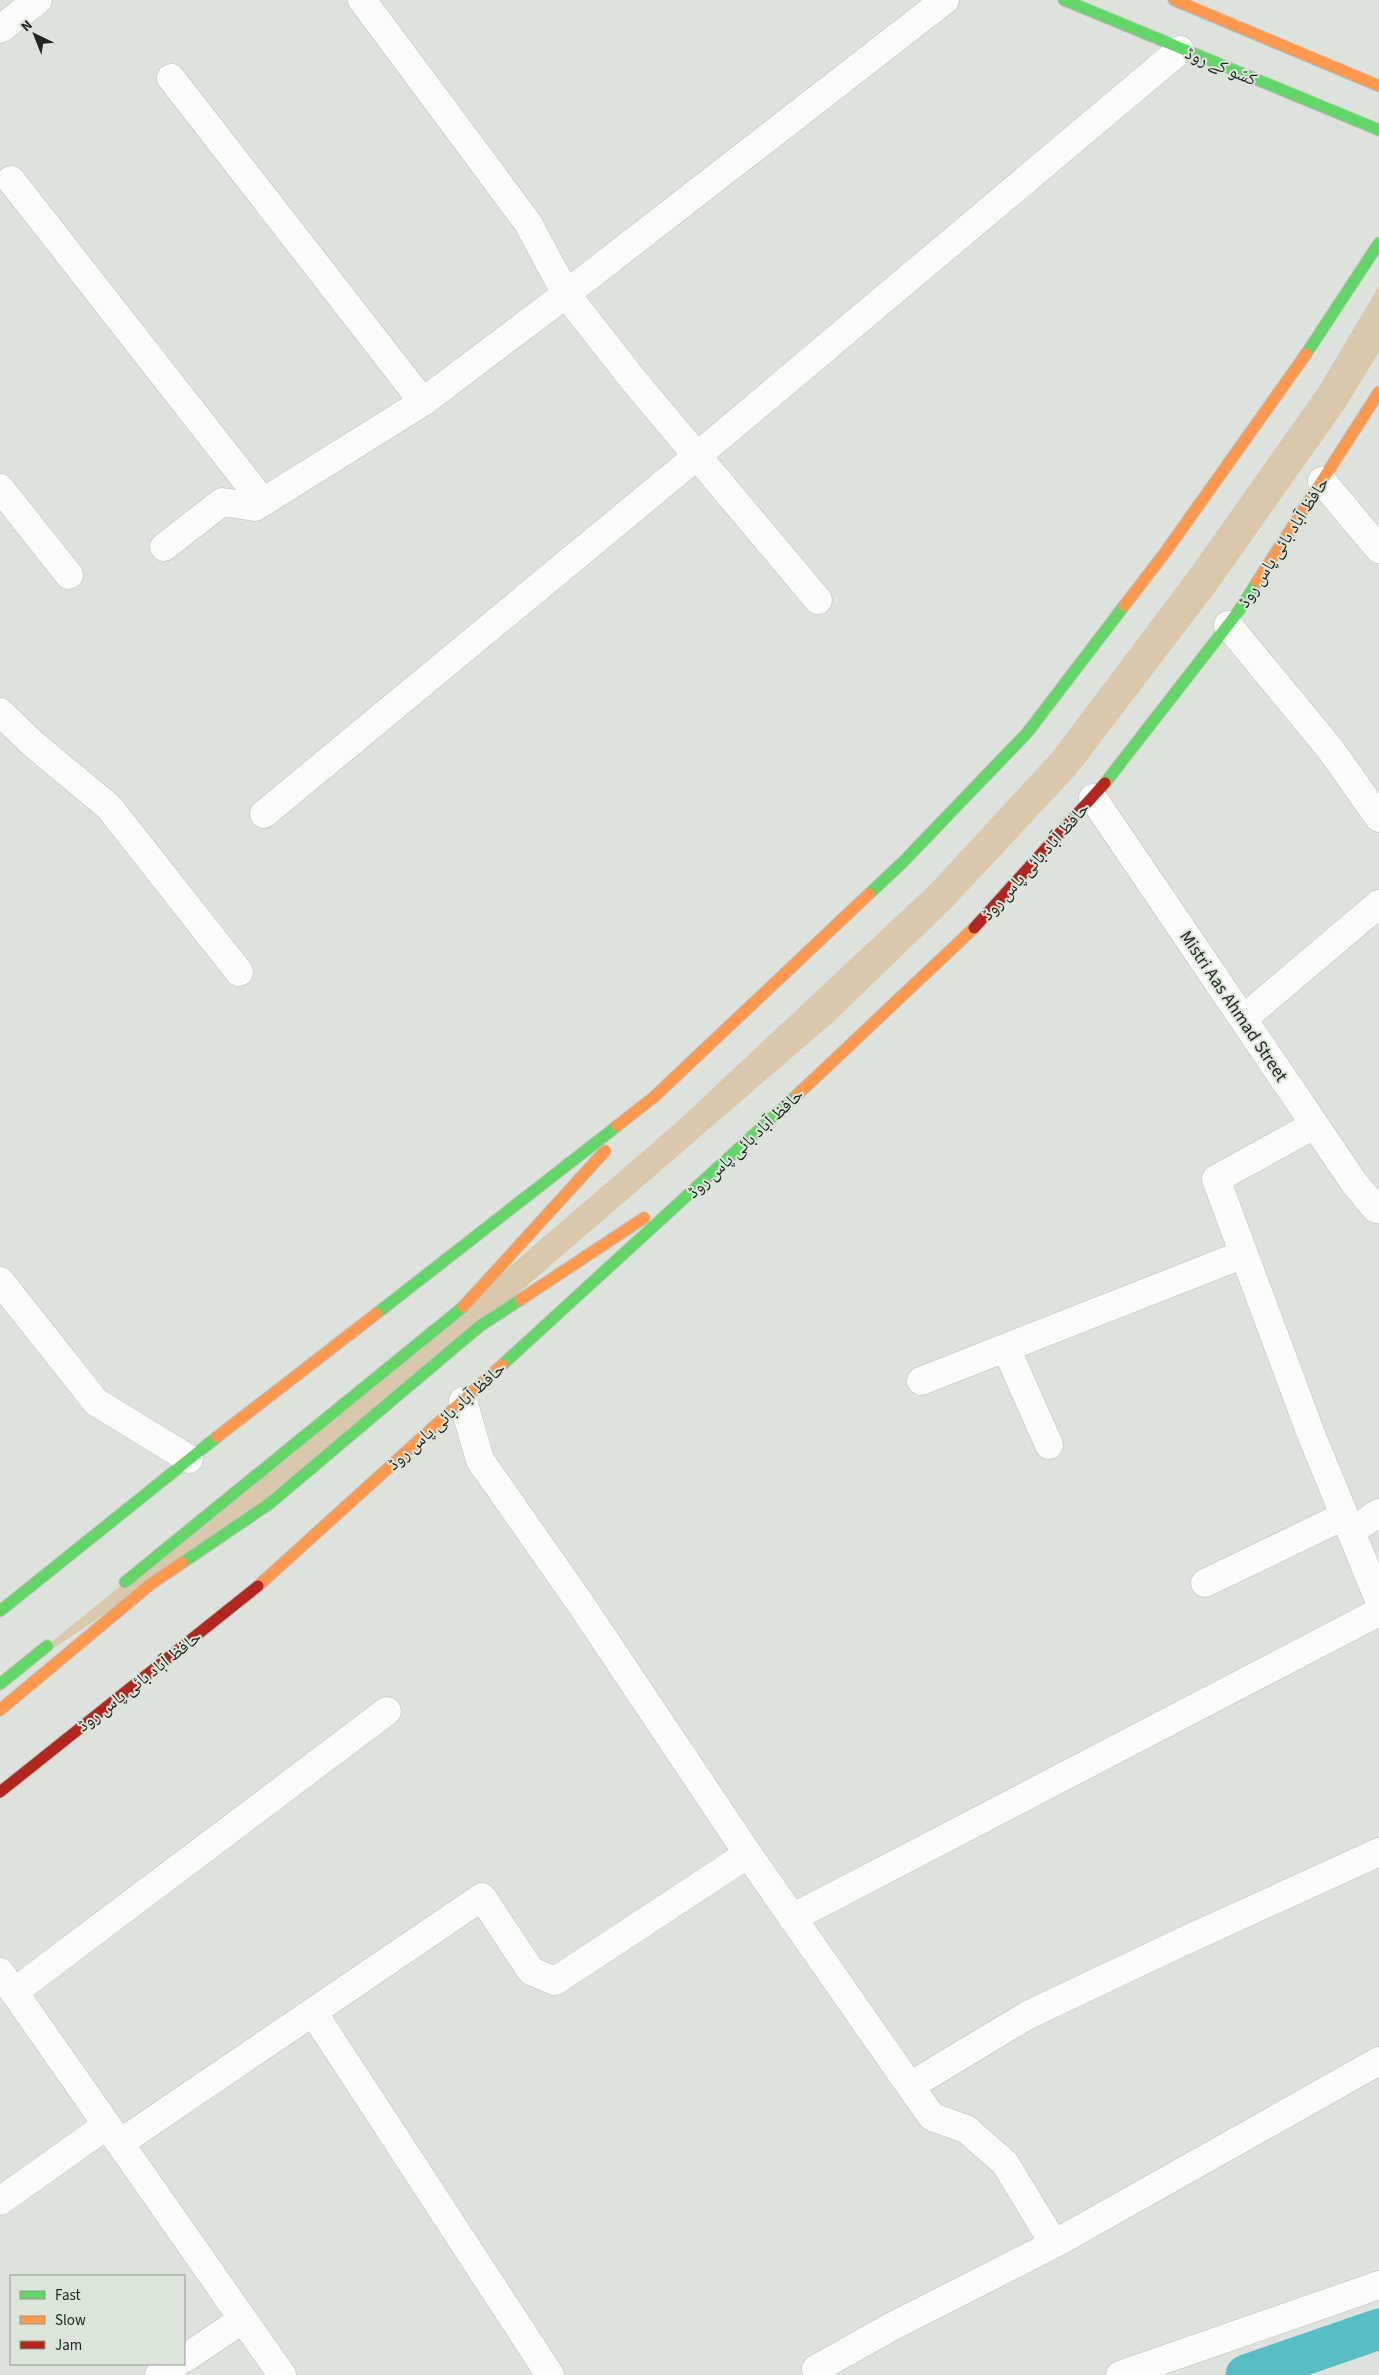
<svg xmlns="http://www.w3.org/2000/svg" width="1379" height="2375" font-family="'Source Sans 3','Noto Naskh Arabic',sans-serif">
<rect width="100%" height="100%" fill="#dde2dc"/>
<path fill="#d9c8ac" d="M1379 286V352L1344 409 1214 593 1076 774 951 908 832 1023 480 1326 269 1504 0 1684 464 1306 677 1122 931 884 1052 753 1189 571 1319 387Z"/>
<g fill="none" stroke-linecap="round" stroke-linejoin="round">
<path stroke="#58bec6" stroke-width="41" d="M1246 2375 1379 2329"/>
<defs>
<path id="street" d="M362 0 528 223 566 294 635 382 818 600
M0 29 38 0
M171 78 423 402
M11 180 263 502
M1322 481 1379 549
M0 488 69 575
M164 547 222 502 255 507 423 402 566 294 945 0
M1228 625 1331 750 1379 818
M0 712 32 743 109 807 239 972
M1093 798 1355 1184 1376 1209 1379 1208
M264 814 697 456 1180 50
M1243 1019 1379 904
M1314 1125 1216 1179 1311 1434 1379 1600
M0 1281 96 1402 189 1459
M1006 1348 1049 1445
M921 1381 1244 1254
M463 1401 480 1460 580 1603 748 1854 910 2086 932 2117 966 2129 1005 2163 1054 2244
M1351 1531 1379 1513
M1205 1583 1344 1516
M792 1918 1379 1612
M0 1972 282 2375
M14 1992 387 1711
M313 2012 550 2375
M910 2086 1028 2015 1184 1941 1379 1852
M120 2143 482 1897 531 1971 555 1981 748 1854
M0 2201 107 2125
M184 2359 243 2319
M816 2369 891 2327 1054 2244 1379 2061
M159 2375 176 2364
M1120 2375 1379 2285"/>
<path id="fast" d="M1064 0 1379 130
M1306 354 1379 243
M1105 783 1238 612 1257 582
M869 894 903 862 1027 733 1124 606
M376 1314 617 1126
M502 1365 797 1095
M182 1563 269 1504 480 1326 520 1300
M125 1582 463 1307
M0 1611 217 1437
M0 1684 47 1646"/>
<path id="slow" d="M1174 0 1379 86
M1257 582 1379 392
M1124 606 1164 554 1306 354
M797 1095 974 928
M617 1126 654 1097 869 894
M520 1300 644 1218
M463 1307 605 1151
M217 1437 376 1314
M258 1586 502 1365
M0 1710 151 1584 182 1563"/>
<path id="jam" d="M974 928 1105 783
M0 1792 258 1586"/>
</defs>
<use href="#street" stroke="#bdc0bc" stroke-width="29"/>
<use href="#fast" stroke="#bdc0bc" stroke-width="13"/>
<use href="#slow" stroke="#bdc0bc" stroke-width="13"/>
<use href="#jam" stroke="#bdc0bc" stroke-width="13"/>
<use href="#street" stroke="#fafbfa" stroke-width="28"/>
<use href="#fast" stroke="#63d668" stroke-width="11"/>
<use href="#slow" stroke="#ff974d" stroke-width="11"/>
<use href="#jam" stroke="#b3261e" stroke-width="11"/>
</g>
<g text-anchor="middle" stroke-width="4" stroke-linejoin="round" paint-order="stroke">
<g font-size="18" fill="#232723" stroke="#dce5d9">
<text transform="translate(1221 66) rotate(22)" y="6">کسّو کے روڈ</text>
<text transform="translate(1283 542) rotate(-57)" y="6">حافظ آباد بائی پاس روڈ</text>
<text transform="translate(1035 861) rotate(-48)" y="6">حافظ آباد بائی پاس روڈ</text>
<text transform="translate(1234 1006) rotate(56)" y="6">Mistri Aas Ahmad Street</text>
<text transform="translate(745 1143) rotate(-43)" y="6">حافظ آباد بائی پاس روڈ</text>
<text transform="translate(446 1416) rotate(-42)" y="6">حافظ آباد بائی پاس روڈ</text>
<text transform="translate(139 1681) rotate(-38)" y="6">حافظ آباد بائی پاس روڈ</text>
</g>
</g>
<rect x="10" y="2275" width="175" height="90" fill="#dce5d9" stroke="#929990"/>
<rect x="20" y="2291" width="25" height="8" fill="#63d668" stroke="#929990"/>
<text x="55" y="2300" font-size="15" fill="#232723">Fast</text>
<rect x="20" y="2316" width="25" height="8" fill="#ff974d" stroke="#929990"/>
<text x="55" y="2325" font-size="15" fill="#232723">Slow</text>
<rect x="20" y="2341" width="25" height="8" fill="#b3261e" stroke="#929990"/>
<text x="55" y="2350" font-size="15" fill="#232723">Jam</text>
<g transform="translate(35 35) rotate(317)" stroke="#dce5d9" stroke-width="4" paint-order="stroke">
<path d="M0-4L9 19L0 12L-9 19Z" fill="#232723"/>
<text y="-8" font-size="14" font-weight="bold" text-anchor="middle" fill="#232723">N</text>
</g>
</svg>
